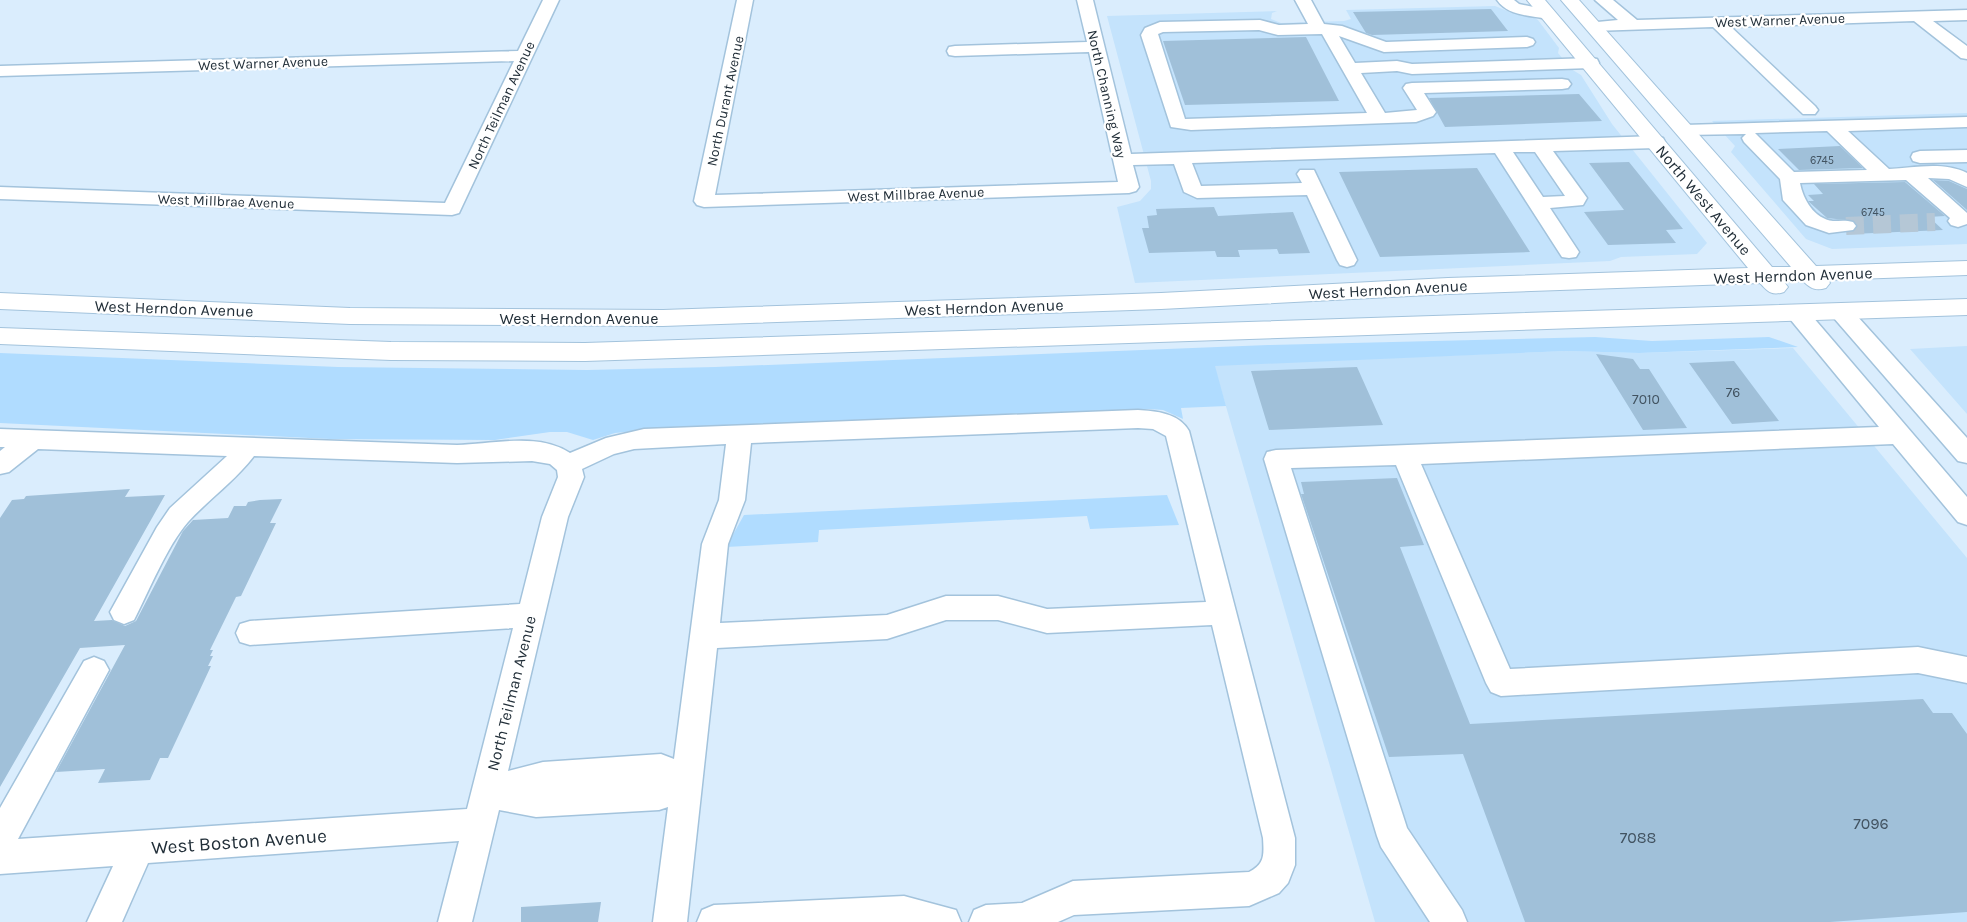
<svg xmlns="http://www.w3.org/2000/svg" width="1967" height="922" font-family="Karla,sans-serif">
<rect width="100%" height="100%" fill="#daedfd"/>
<path fill="#c4e3fc" d="M1495 6 1510 12 1531 16 1538 20 1559 48 1558 53 1571 69 1581 75 1612 124 1707 243 1697 254 1621 257 1610 261 1135 283 1117 207 1140 201 1151 189V181L1107 16 1277 11 1272 13 1271 19 1281 23 1344 21 1351 19 1346 10Z
M1967 113V244L1832 249 1806 239 1731 152 1735 146 1712 121Z
M1967 346V414L1910 349Z
M1793 348 1967 558V922H1375L1214 365 1566 351 1639 353Z"/>
<path fill="#b0dcff" d="M1595 337 1652 341 1769 337 1798 347 1639 353 1566 351 1215 366 1226 406 1181 408 1183 419 1163 410 1148 409 646 430 615 433 593 440 567 432H550L495 440 330 439 0 423V353L338 367 587 370 715 367 1268 345Z
M1167 495 1179 525 1090 529 1087 516 819 530 818 542 726 547 744 515Z"/>
<path fill="#a0c0d9" d="M1491 9 1508 31 1372 35 1366 33 1353 12Z
M1306 37 1339 101 1185 105 1163 41Z
M1579 94 1602 121 1445 127 1429 98Z
M1840 146 1863 168 1799 170 1778 149Z
M1629 162 1683 229 1666 230 1676 243 1608 245 1584 212 1624 210 1589 163Z
M1477 168 1530 252 1380 257 1339 172Z
M1933 180 1949 181 1967 189V210Z
M1905 182 1945 216 1929 217 1943 230 1852 234 1851 232 1858 226 1854 221 1827 218 1808 201H1814L1808 195 1823 194 1814 184Z
M1214 207 1218 216 1293 212 1310 253 1279 254 1277 249 1238 250 1240 257H1217L1215 251 1149 253 1142 228H1149L1147 216 1157 215 1156 209Z
M1596 354 1633 359 1640 369H1649L1687 428 1643 430Z
M1734 361 1779 421 1732 424 1689 363Z
M1357 367 1383 425 1269 430 1251 371Z
M1397 478 1424 545 1400 547 1470 724 1923 699 1933 713H1952L1967 734V912L1830 922H1525L1463 754 1389 757 1301 494H1304L1301 482Z
M130 489 125 497 165 495 94 621 112 620 125 626 136 621 183 531 193 520 228 518 234 506H246L248 502 260 500 282 499 270 523H276L241 596 236 597 210 650H213L210 656H213L208 666H211L198 694 168 758H160L150 780 98 783 105 769 56 772 125 645 80 648 0 787V518L12 500 24 499 26 496Z
M601 902 598 922H521V907Z"/>
<g fill="none" stroke-linecap="round" stroke-linejoin="round">
<path stroke="#b5c7d6" stroke-width="18" stroke-dasharray="18 9" stroke-linecap="butt" d="M1846 226 1935 222"/>
<defs>
<path id="minor" d="M543 0H559L459 213 452 215 0 199V187L445 203 514 61 0 76V66L518 51Z
M737 0H753L715 195 1118 182 1089 52 955 56 949 55 947 51 949 47 955 46 1087 42 1077 0H1093L1131 154 1656 136 1663 138 1665 142 1663 146 1656 148 1553 151 1587 198 1583 205 1550 208 1579 252 1576 257 1569 258 1562 257 1495 153 1192 163 1201 186 1302 183 1297 174 1300 170H1314L1357 260 1354 265 1347 267 1340 265 1337 260 1307 195 1197 198 1184 192 1174 164 1133 165 1139 187 1136 191 1129 193 704 207 697 205 694 201ZM1513 152H1535L1565 196 1543 197Z
M1295 0H1311L1324 24 1342 26 1386 42 1527 37 1533 39 1535 42 1533 45 1527 47 1384 52 1339 36 1355 63 1397 61 1412 64 1591 58 1597 59 1599 63 1597 67 1591 68 1412 74 1397 71 1361 73 1385 113 1417 110 1403 88 1406 84 1412 83 1562 79 1568 80 1571 84 1568 88 1562 89 1424 93 1436 112 1433 116 1416 122 1191 130 1171 127 1141 35 1145 28 1160 22 1260 20 1279 25 1308 24ZM1259 30 1278 35 1322 34 1367 113 1185 119 1158 34 1163 32Z
M1497 0H1514L1519 4 1553 11 1555 14 1547 19C1529 15 1508 16 1497 0Z
M1595 0H1613L1637 20 1967 10V20L1933 21 1967 46V59L1961 58 1914 21 1731 27 1815 106 1818 110 1815 114H1803L1713 27 1593 31 1585 26 1587 23 1618 20Z
M1967 117V127L1848 131 1889 169C1914 168 1943 161 1967 173V187L1949 179 1928 178 1967 213V224L1958 227 1951 225 1948 221 1950 218 1906 180 1800 183C1803 199 1814 219 1833 221 1840 221 1846 220 1853 222L1856 226 1853 230 1829 233 1806 225 1783 200 1780 179 1744 142 1742 138 1746 134 1684 135 1678 134 1675 130 1678 126 1684 125ZM1827 131 1867 170 1794 172 1755 133Z
M1967 150V162L1920 163 1913 161 1911 157 1913 153 1920 151Z
M1841 305 1849 307 1967 438V463L1958 461 1833 317 1830 312 1833 307Z
M1798 307 1806 309 1967 497V525L1958 522 1893 444 1421 464 1510 669 1918 647 1967 657V683L1918 673 1501 696 1491 692 1486 683 1396 465 1291 468 1407 828 1462 910 1467 922H1430L1381 847 1377 836 1264 459 1267 452 1276 450 1879 427 1790 319 1787 314 1790 309Z
M1138 410C1156 411 1179 413 1189 431L1295 838V865L1288 883 1279 893 1249 906 1074 915 1058 922H969L974 910 986 905 1022 903 1073 881 1249 872C1265 864 1264 855 1263 838L1212 625 1047 633 998 620H946L887 639 717 648 687 922H653L668 807 659 810 536 817 499 810 472 922H438L459 841 148 863 122 922H87L113 866 0 874V808L84 661 94 657 104 661 109 670 18 839 467 809 513 628 250 645 240 642 236 633 240 624 250 621 520 604 542 517 558 477 557 470 550 464 532 461 457 463 254 456C235 481 209 499 188 522 167 546 149 591 134 620L124 624 114 620 110 612 157 527 170 508 227 456 38 449 9 472 0 474V451L5 447H0V429L457 445C492 444 539 432 570 453L606 438 644 429ZM1138 428 1153 429 1166 436 1206 602 1047 609 998 596H946L887 615 720 623 728 544 745 500 751 443ZM726 444 719 500 702 544 674 759 661 754 543 762 508 771 568 517 584 477 582 469 614 454 634 449Z
M904 896 956 910 961 922H697L702 910 714 905Z"/>
<path id="major" d="M1527 0H1545L1772 267H1791L1561 0H1579L1816 266 1967 261V275L1828 280 1830 283 1826 288C1816 291 1811 289 1803 281L1784 282 1788 287 1784 292C1772 296 1768 292 1760 283L1448 294 1161 309 663 326 350 324 0 309V293L350 308 663 310 1161 293 1448 278 1748 268Z
M1967 299V315L585 361 391 360 0 344V328L391 342 585 343Z"/>
</defs>
<use href="#minor" stroke="#a3c3dc" stroke-width="3"/>
<use href="#major" stroke="#a3c3dc" stroke-width="2"/>
<use href="#minor" fill="#fff" fill-rule="evenodd"/>
<use href="#major" fill="#fff" fill-rule="evenodd"/>
</g>
<g text-anchor="middle" stroke-width="4.5" stroke-linejoin="round" paint-order="stroke">
<g font-size="11" fill="#425361">
<text x="1822" y="164">6745</text>
<text x="1873" y="216">6745</text>
</g>
<g font-size="14" fill="#222f39" stroke="#fff">
<text transform="translate(1780 20) rotate(-2)" y="5">West Warner Avenue</text>
<text transform="translate(263 63) rotate(-2)" y="5">West Warner Avenue</text>
<text transform="translate(1107 94) rotate(77)" y="5">North Channing Way</text>
<text transform="translate(725 101) rotate(-78)" y="5">North Durant Avenue</text>
<text transform="translate(501 105) rotate(-65)" y="5">North Teilman Avenue</text>
<text transform="translate(916 194) rotate(-2)" y="5">West Millbrae Avenue</text>
<text transform="translate(226 201) rotate(2)" y="5">West Millbrae Avenue</text>
</g>
<g font-size="14" fill="#425361">
<text x="1733" y="397">76</text>
<text x="1646" y="404">7010</text>
</g>
<g font-size="16" fill="#222f39" stroke="#fff">
<text transform="translate(1704 200) rotate(50)" y="6">North West Avenue</text>
<text transform="translate(1793 275) rotate(-2)" y="6">West Herndon Avenue</text>
<text transform="translate(1388 289) rotate(-3)" y="6">West Herndon Avenue</text>
<text transform="translate(984 307) rotate(-2)" y="6">West Herndon Avenue</text>
<text transform="translate(174 308) rotate(2)" y="6">West Herndon Avenue</text>
<text x="579" y="324">West Herndon Avenue</text>
<text transform="translate(511 693) rotate(-76)" y="6">North Teilman Avenue</text>
</g>
<g font-size="16" fill="#425361">
<text x="1871" y="829">7096</text>
<text x="1638" y="843">7088</text>
</g>
<g font-size="19" fill="#222f39" stroke="#fff">
<text transform="translate(239 841) rotate(-4)" y="7">West Boston Avenue</text>
</g>
</g>
</svg>
